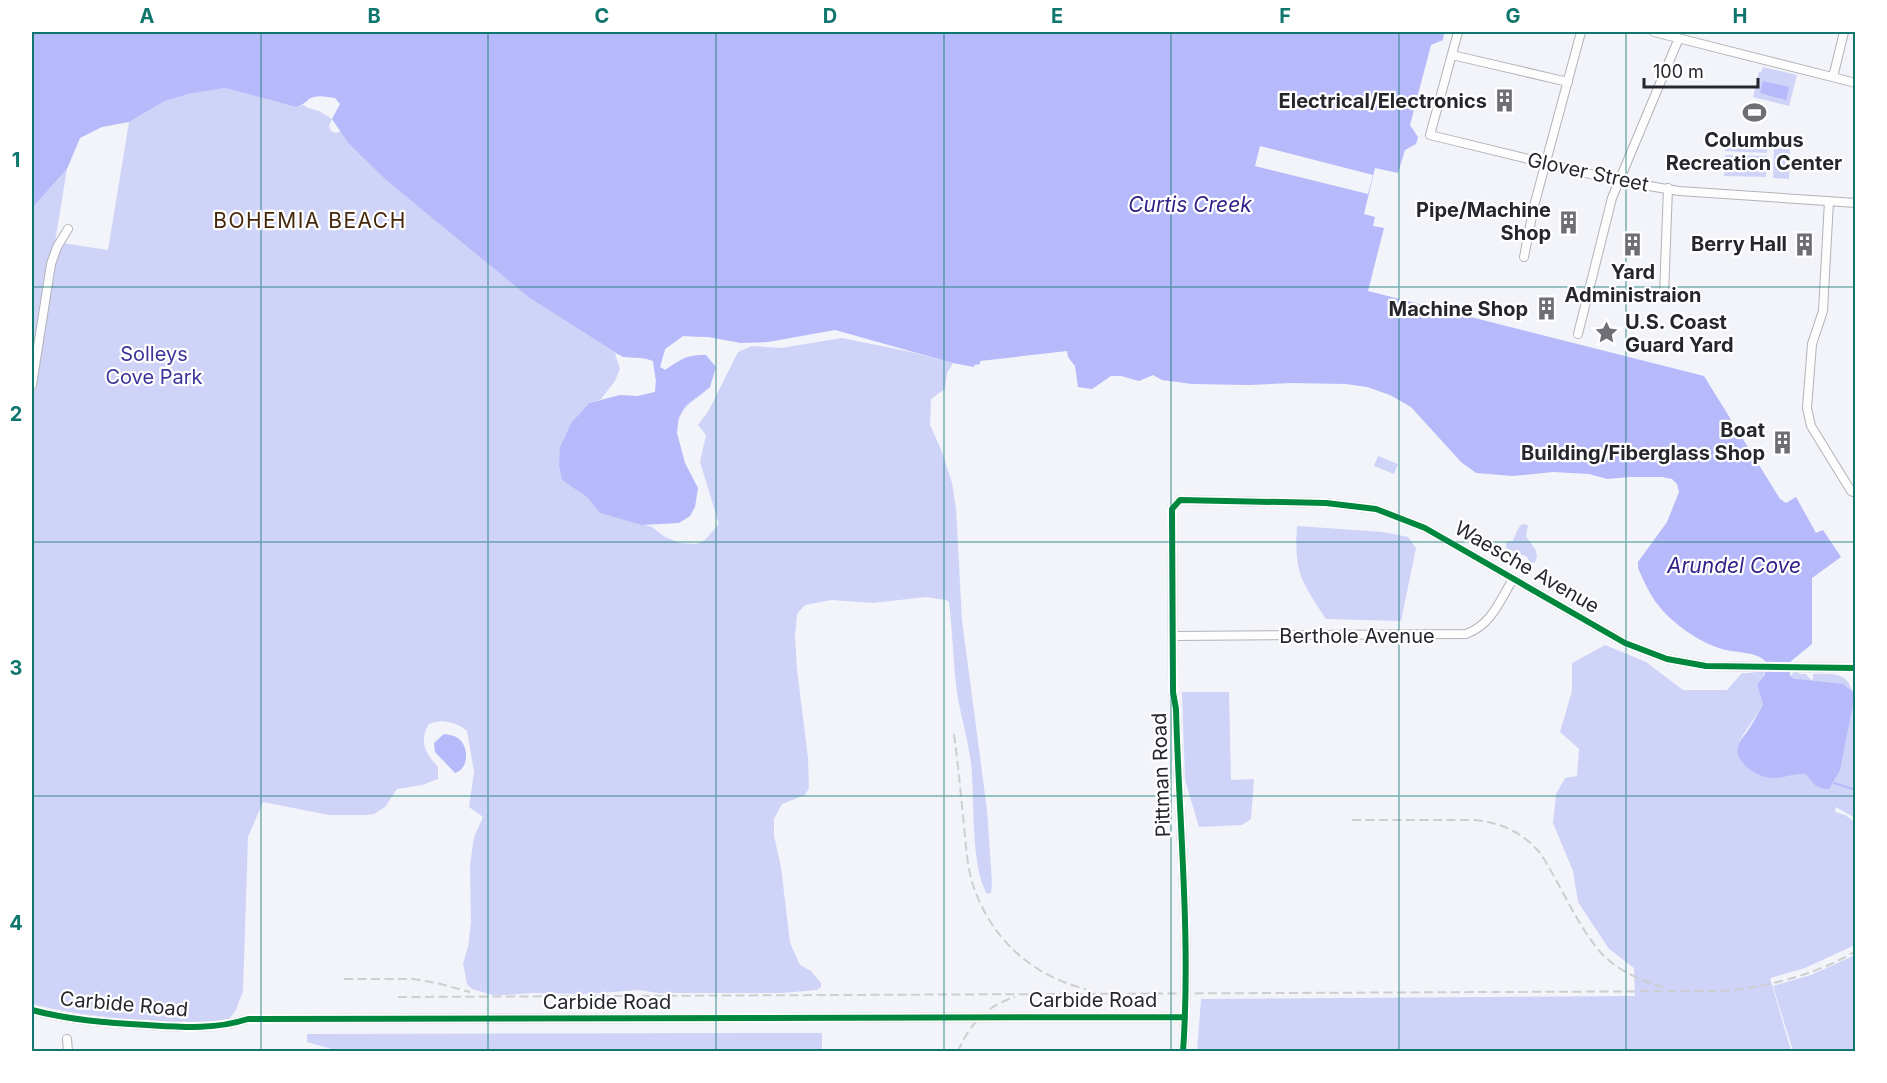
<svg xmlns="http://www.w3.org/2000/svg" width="1887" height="1083" font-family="Inter,sans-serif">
<rect width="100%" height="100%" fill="#f2f4fa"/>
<path fill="#cfd3f8" d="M1763 67 1797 75 1789 106 1753 97 1759 72H1761Z
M225 88 296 107 304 105 308 108 319 111 332 119 329 126 331 131 335 133 342 131 349 144 386 180 465 243 708 337 683 336 665 349 660 367 665 370 686 357 706 355 710 387C691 405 679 404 677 433L638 396 655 392 656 381 653 361C640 356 627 360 615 353L620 369 615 381 601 399 589 403 571 423 560 447 562 480 588 498 600 513 652 527 665 537 680 543 696 544 704 541 719 524 700 462 706 435 698 425 709 410 738 352 752 346 781 348 842 338 911 352 953 363 947 373 945 389 931 399 930 425 942 452 952 483 956 509 962 620 987 810 992 883 991 893 987 894C970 865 975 797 971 762 968 741 962 720 958 699 953 667 953 634 949 602L946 600 926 597 873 603 831 600 805 605 797 614 795 637 797 669 808 758 809 788 805 795 782 804 774 819V836L781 867 790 943 800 965 811 971 821 983V987L817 990 782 993H658L639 990 586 994 533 993 504 995H492L472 989 467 984 463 963 468 947 471 923 470 865 474 837 483 817 469 807 474 772 467 731C457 722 441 718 429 724 418 741 426 754 438 767V779L422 785 397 789 385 807 374 814 366 815H329L263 802 248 837 243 991 236 1010 229 1019C203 1025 177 1022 150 1021 110 1018 71 1014 32 1004V208L67 169 55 242 108 250 129 122 165 101 189 94Z
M1726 134 1768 136 1767 153 1725 151Z
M1774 148 1790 149 1789 179 1773 178Z
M1725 155 1767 156 1766 177 1724 176Z
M1378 456 1398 464 1394 474 1374 466Z
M1522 524 1528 525 1526 536C1531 545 1541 551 1535 562L1531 563 1527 557 1506 548V544L1508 541 1512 542C1516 536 1517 528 1522 524Z
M1297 526 1383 532 1408 537 1416 548 1401 621 1326 619C1301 581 1294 573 1297 526Z
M1605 645 1646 662 1683 690H1727L1742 673C1751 674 1758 671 1766 671L1757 684 1763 705 1739 741 1797 679 1790 676 1795 671 1800 674H1806L1811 680 1813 679V674C1824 674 1840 672 1847 681 1851 685 1850 689 1855 693V689V818L1836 807 1835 812 1845 815 1855 822V945L1805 968 1770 978 1791 1051 1197 1052 1201 999 1635 996 1634 968 1609 949 1578 902 1573 871 1553 823 1556 794 1565 778 1577 776 1579 749 1560 732 1572 691V663Z
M1182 692H1229L1231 780 1254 779 1251 819 1242 825 1199 827 1185 780Z
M1855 955V1051H1793L1773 986 1811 975Z
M822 1033V1052H342L307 1042V1034Z"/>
<path fill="#b6b9fa" d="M32 32H1444L1443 40 1431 45 1410 125 1418 137 1416 144 1405 150 1398 173 1375 168 1364 214 1375 217 1373 226 1384 228 1368 291 1704 376 1780 499 1786 503 1796 497 1816 533 1823 530 1841 557 1812 578V644L1790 662V676L1796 679 1843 684 1855 694 1840 770 1829 789C1817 789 1813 784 1806 774 1794 773 1785 778 1774 778 1765 778 1755 774 1748 768 1731 752 1737 746 1749 729 1754 721 1758 713 1763 705L1757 684 1765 674 1766 662C1757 651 1735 653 1722 649 1698 642 1670 622 1655 601 1648 591 1643 579 1638 568V562L1667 522 1679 492 1677 484 1672 479 1662 477H1630L1607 479 1589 474 1553 472 1513 476 1476 473 1461 462 1411 407 1390 395 1367 387 1346 384 1291 383 1249 385 1192 384 1162 380 1153 375 1139 381 1121 376H1111L1092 389 1078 387 1075 366 1068 357 974 367 953 363 835 330 768 342 741 343 708 337 683 336 665 349 660 367 665 370C679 360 689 354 706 355L716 367 710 387 686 405 678 418 677 433 685 463 698 488 695 507 690 516 679 523 642 525 600 513 588 498 562 480 559 465 560 447 571 423 589 403 620 395 638 396 655 392 656 381 653 361 645 358 623 357 530 298 386 180 349 144 332 119 340 104 335 98C327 97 317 94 309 99 304 103 303 105 296 107L225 88 189 94 165 101 129 122 102 127 80 138 67 169 32 208Z
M1763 81 1789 87 1786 100 1760 93Z
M444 734C449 735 455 735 459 739 469 747 469 769 455 773L435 752 434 743Z"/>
<path fill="#f2f4fa" d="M1260 146 1373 175 1368 194 1255 166Z
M1067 351 1069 361 975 370 974 365 980 364V361Z"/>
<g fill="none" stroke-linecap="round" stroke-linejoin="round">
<path stroke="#b6b9fa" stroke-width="2" d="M1834 783 1856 790"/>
<defs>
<path id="street" d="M1458 32 1430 135 1619 181 1679 191 1856 203
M1654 32 1856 83
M1452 55 1568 82
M1833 77 1844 32
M1829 201 1823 311 1812 344 1807 408 1811 426 1851 491 1856 493
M1524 257 1534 206 1581 32
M1664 295 1668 188
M1578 334 1612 198 1679 38
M32 385 51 264 57 247 68 229
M1173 636 1466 634C1492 624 1499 602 1513 579
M32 1010C69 1020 108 1023 147 1025 181 1027 214 1030 248 1019L1185 1017
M67 1039 68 1052
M1183 1052C1191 938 1179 823 1176 709L1173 692 1172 509 1180 500 1326 503 1376 509 1425 528 1625 643 1667 659 1706 666 1856 668"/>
</defs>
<use href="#street" stroke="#b2b3b9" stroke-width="10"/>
<use href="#street" stroke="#fdfdfe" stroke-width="8"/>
<path stroke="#cdced0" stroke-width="2" stroke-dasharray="9 4.5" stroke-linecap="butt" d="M954 734C958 765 961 795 964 826 966 846 967 866 973 885 991 939 1032 976 1086 989
M1352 820H1475C1502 823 1522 832 1540 853 1560 883 1575 921 1597 948 1612 968 1640 981 1664 987
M344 979H413L437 983 470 992
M398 997 1721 991C1768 987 1815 975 1856 951
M958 1052C968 1025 988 1005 1015 997"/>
<defs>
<path id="cycleway" d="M32 1010C69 1020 108 1023 147 1025 181 1027 214 1030 248 1019L1185 1017
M1183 1052C1191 938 1179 823 1176 709L1173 692 1172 509 1180 500 1326 503 1376 509 1425 528 1625 643 1667 659 1706 666 1856 668"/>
</defs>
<use href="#cycleway" stroke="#fff" stroke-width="10"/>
<use href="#cycleway" stroke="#00873e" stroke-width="6"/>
</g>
<path fill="none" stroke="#0f766e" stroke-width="1.5" stroke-opacity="0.55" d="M261 32V1052M488 32V1052M716 32V1052M944 32V1052M1171 32V1052M1399 32V1052M1626 32V1052M32 287H1856M32 542H1856M32 796H1856"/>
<defs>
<symbol id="building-bare" viewBox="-9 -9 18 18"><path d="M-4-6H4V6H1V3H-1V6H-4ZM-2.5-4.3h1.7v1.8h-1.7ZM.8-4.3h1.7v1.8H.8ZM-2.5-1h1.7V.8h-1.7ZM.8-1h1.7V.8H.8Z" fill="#6d6f75" stroke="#fff" stroke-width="2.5" paint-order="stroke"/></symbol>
<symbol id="stadium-bare" viewBox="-9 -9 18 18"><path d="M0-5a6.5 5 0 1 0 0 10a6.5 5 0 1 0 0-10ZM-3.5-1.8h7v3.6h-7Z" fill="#6d6f75" stroke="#fff" stroke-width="2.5" paint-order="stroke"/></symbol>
<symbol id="sight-bare" viewBox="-9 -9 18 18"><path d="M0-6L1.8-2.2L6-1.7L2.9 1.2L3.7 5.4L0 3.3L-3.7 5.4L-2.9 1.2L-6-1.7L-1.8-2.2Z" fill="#6d6f75" stroke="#fff" stroke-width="2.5" paint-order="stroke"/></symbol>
</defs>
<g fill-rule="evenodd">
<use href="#building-bare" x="1488" y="84" width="33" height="33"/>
<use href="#stadium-bare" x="1738" y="96" width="33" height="33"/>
<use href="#building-bare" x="1552" y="206" width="33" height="33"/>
<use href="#building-bare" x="1616" y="228" width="33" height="33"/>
<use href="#building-bare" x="1788" y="228" width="33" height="33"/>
<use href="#building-bare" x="1530" y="292" width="33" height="33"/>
<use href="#sight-bare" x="1590" y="316" width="33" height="33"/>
<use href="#building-bare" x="1766" y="426" width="33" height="33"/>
</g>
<g text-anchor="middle" stroke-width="4.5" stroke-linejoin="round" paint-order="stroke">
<g font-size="20" font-weight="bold" fill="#26272d" stroke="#fff" text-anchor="end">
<text x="1487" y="108">Electrical/Electronics</text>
<text x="1754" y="147" text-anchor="middle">Columbus<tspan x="1754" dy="23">Recreation Center</tspan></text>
<text x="1551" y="217">Pipe/Machine<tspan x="1551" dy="23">Shop</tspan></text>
<text x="1787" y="251">Berry Hall</text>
<text x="1633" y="279" text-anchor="middle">Yard<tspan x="1633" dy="23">Administraion</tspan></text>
<text x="1528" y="316">Machine Shop</text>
<text x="1625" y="329" text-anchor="start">U.S. Coast<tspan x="1625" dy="23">Guard Yard</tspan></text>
<text x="1765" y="437">Boat<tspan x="1765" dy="23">Building/Fiberglass Shop</tspan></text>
</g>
<g font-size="20" fill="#26272d" stroke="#fff">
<text transform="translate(1588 172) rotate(12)" y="7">Glover Street</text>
<text transform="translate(1527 567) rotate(30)" y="7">Waesche Avenue</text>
<text x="1357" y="643">Berthole Avenue</text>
<text transform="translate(1161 775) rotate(-92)" y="7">Pittman Road</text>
<text x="1093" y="1007">Carbide Road</text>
<text x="607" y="1009">Carbide Road</text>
<text transform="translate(124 1004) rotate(5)" y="7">Carbide Road</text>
</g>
<g font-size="20" fill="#3e349a" stroke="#fff">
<text x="154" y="361">Solleys<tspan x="154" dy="23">Cove Park</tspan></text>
</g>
<g font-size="21" font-style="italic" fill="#322288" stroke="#fff">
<text x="1190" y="212">Curtis Creek</text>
<text x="1734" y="573">Arundel Cove</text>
</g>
<g font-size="21" letter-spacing="1.5" fill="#44260b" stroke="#fff">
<text x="310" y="228">BOHEMIA BEACH</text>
</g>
</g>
<rect width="1887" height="1083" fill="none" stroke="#ffffff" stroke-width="66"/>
<path d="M1644 78v9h114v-9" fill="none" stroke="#26272d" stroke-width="3"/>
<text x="1653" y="78" font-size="18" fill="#26272d" stroke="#ffffff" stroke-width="4.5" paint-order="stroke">100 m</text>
<rect x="33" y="33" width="1821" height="1017" fill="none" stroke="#0f766e" stroke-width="2"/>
<g font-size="20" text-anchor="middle" font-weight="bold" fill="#0f766e">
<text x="147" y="23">A</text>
<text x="374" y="23">B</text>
<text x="602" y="23">C</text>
<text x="830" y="23">D</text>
<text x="1057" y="23">E</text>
<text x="1285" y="23">F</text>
<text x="1513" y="23">G</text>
<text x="1740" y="23">H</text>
<text x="16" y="167">1</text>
<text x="16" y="421">2</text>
<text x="16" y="675">3</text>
<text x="16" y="930">4</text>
</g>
</svg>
